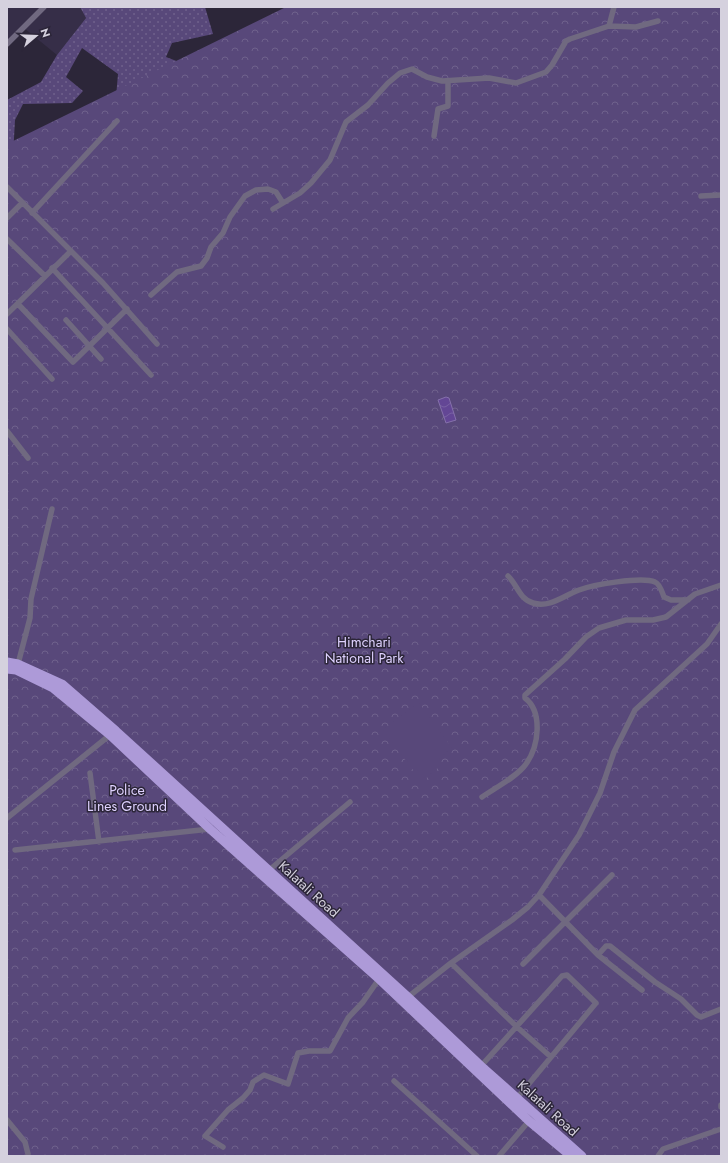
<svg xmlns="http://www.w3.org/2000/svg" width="728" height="1163" font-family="Jost,sans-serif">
<defs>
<pattern id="grass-dots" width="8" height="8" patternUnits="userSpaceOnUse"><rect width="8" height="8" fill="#58487a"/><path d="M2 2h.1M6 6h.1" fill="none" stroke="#6f618c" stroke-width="1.8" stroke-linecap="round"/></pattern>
<pattern id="forest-crowns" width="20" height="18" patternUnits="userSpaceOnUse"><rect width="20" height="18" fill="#58487a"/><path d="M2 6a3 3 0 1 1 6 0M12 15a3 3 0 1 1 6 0" fill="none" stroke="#6f618c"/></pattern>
<pattern id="water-waves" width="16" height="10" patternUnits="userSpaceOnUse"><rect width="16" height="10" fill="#634695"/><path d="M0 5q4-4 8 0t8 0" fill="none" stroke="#7860a3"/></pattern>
</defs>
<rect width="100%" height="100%" fill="#2c2639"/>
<path fill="#362e48" d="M7 7H80L86 18 57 55 24 28 7 44Z"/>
<path fill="url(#grass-dots)" d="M80 7H205L213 34 172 43 166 57 242 86 116 97 118 74 82 48 66 77 83 91 72 103 23 104 15 120 13 156 7 159V100L41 82 57 55 86 18Z"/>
<path fill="url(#forest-crowns)" d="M286 7H721V1156H7V144Z"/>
<path fill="#58487a" d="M419 703 452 748 439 758 442 764 422 782 383 730Z"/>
<path fill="url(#water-waves)" stroke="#8570ab" d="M446 397 449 398 456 420 446 423 438 400Z"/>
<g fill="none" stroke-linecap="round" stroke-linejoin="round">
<path stroke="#706980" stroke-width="5.5" d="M609 26 636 27 658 21
M7 44 44 7
M434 136 438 109 448 106V81
M7 187 103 283 157 344
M701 196 721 195
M273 209 300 193 311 183 330 160 346 122 368 105 388 83 400 73 412 69 427 77 442 81 489 78 516 83 546 72 552 65 566 41 570 39 609 26 614 7
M32 213 117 121
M7 218 22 203
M7 239 45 276
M52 268 151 375
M151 295 177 272 201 266 207 258 211 247 223 233 230 217 245 196 256 190 268 189 276 192 283 203
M18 304 73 362 127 309
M7 314 71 251
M66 320 101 359
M7 329 52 379
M7 431 28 458
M508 576C517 584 519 599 533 603 550 608 563 596 579 590 592 585 642 576 655 582 660 584 662 592 664 597L671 600H688
M18 664 30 618 31 599 52 509
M90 773 99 842
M482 797C495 788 518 776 526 764 539 746 543 712 525 698V695L565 659 586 637 599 628 626 620H653L666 617 695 594 721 585
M7 818 110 735
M15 850 210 829
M268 871 350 802
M539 895 598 955 642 990
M598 955 606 946H610L655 982 681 999 697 1015 701 1017 721 1009
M451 963 512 920 528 907 539 895 579 835 600 793 614 752 635 710 707 644 721 624
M523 964 612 875
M408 997 451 963 517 1027 551 1057
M481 1066 562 976 567 975 596 1003 517 1098
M394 1081 477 1156
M721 1105V1107
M7 1120 25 1142 28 1154
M223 1147 205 1136 228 1110 243 1098 250 1090 253 1082 264 1075 288 1084 298 1053 309 1051H330L348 1018 363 1002 379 979
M499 1156 529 1121
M658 1156 663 1149 721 1129"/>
<path stroke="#ad9ad8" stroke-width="9" d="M7 662 18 664 62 684 116 731 408 997 481 1066 582 1156
M7 669 16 670 53 688 110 735 210 829 379 979 529 1121 571 1156"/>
</g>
<g text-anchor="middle" stroke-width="3" stroke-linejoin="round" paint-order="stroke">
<g font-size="14" fill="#dfd2ff" stroke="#2c2639">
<text x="364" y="647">Himchari<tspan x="364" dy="16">National Park</tspan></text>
<text x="127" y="795">Police<tspan x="127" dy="16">Lines Ground</tspan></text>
</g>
<g font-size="14" fill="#d5d1de" stroke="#2c2639">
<text transform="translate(309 889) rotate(42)" y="5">Kalatali Road</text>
<text transform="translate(548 1108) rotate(42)" y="5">Kalatali Road</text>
</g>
</g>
<rect width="728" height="1163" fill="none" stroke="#d5d1de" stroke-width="16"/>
<g transform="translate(36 36) rotate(71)" stroke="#2c2639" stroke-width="3" paint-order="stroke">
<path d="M0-3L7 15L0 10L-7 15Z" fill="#d5d1de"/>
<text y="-6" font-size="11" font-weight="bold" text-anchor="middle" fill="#d5d1de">N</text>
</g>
</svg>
